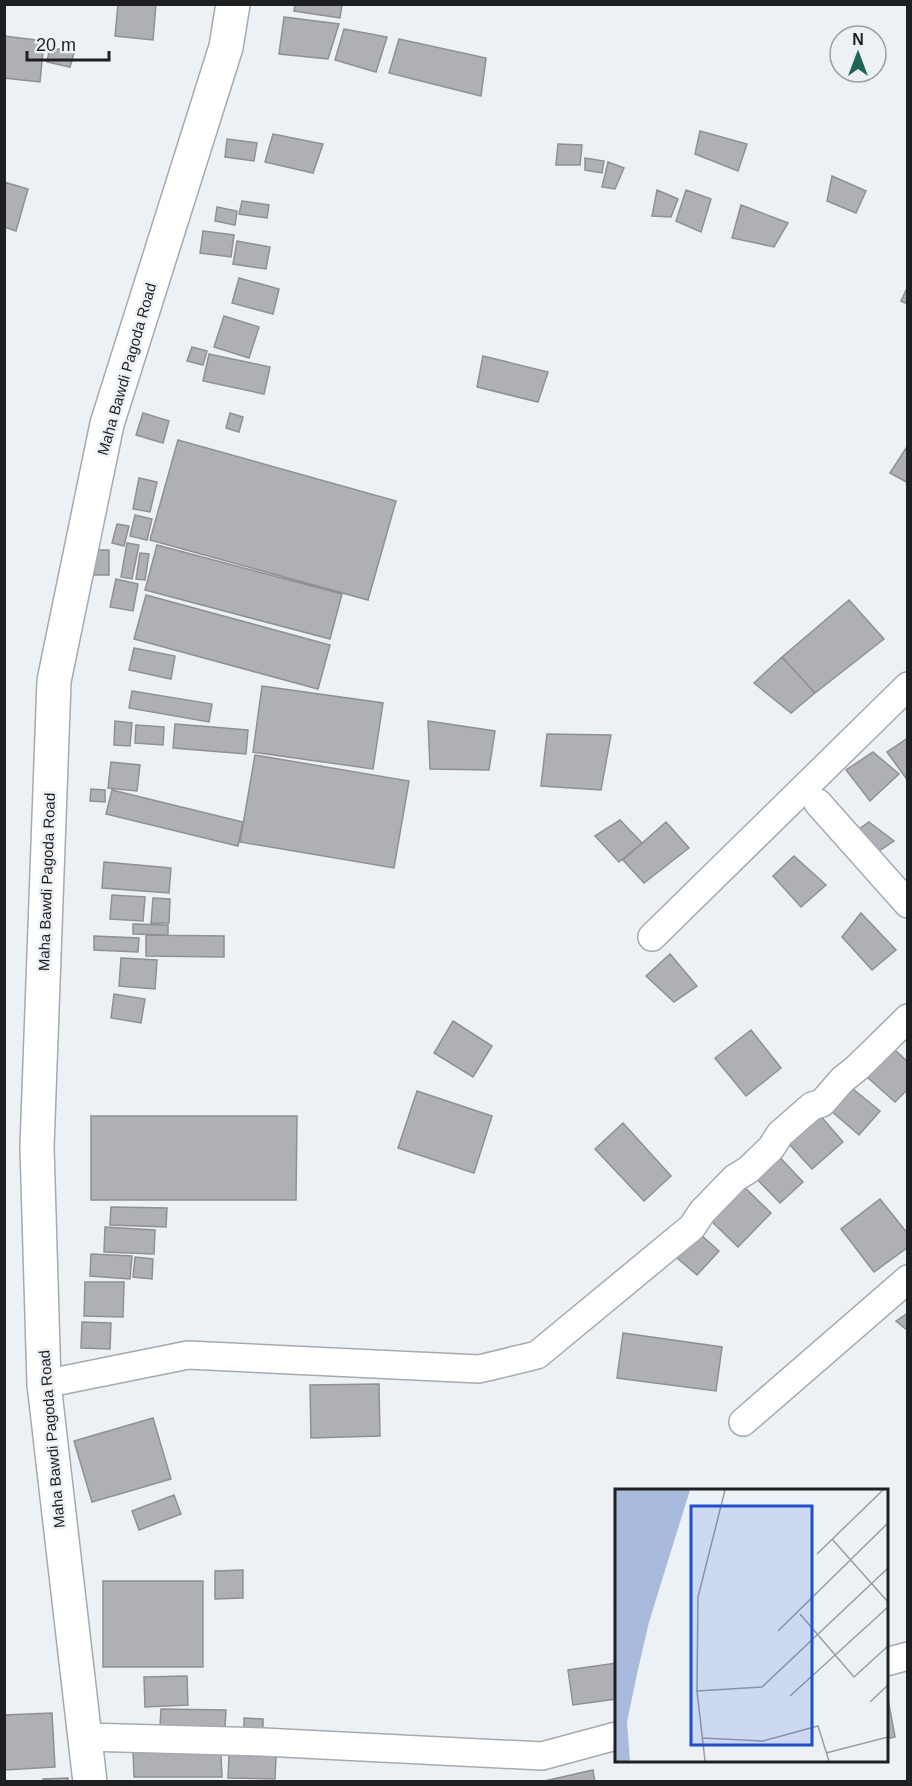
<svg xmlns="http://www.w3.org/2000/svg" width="912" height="1786" font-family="Helvetica,sans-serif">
<rect width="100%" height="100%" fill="#ecf1f6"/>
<path fill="#afb0b6" stroke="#8f8f95" stroke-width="1.5" d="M118 4H156L153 40 115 36Z
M295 4H342L340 18 294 11Z
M284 17 339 24 328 59 279 54Z
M344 29 387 37 376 72 335 60Z
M4 36 44 41 40 82 4 78Z
M399 39 486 58 481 96 389 73Z
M50 47 74 53 70 67 47 62Z
M700 131 747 144 738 171 695 154Z
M273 134 323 144 313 173 265 162Z
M227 139 257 143 254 161 225 157Z
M558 144 582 145 580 165H556Z
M585 158 604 161 602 173 585 170Z
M608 162 624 168 615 189 602 187Z
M832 176 866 191 856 213 827 201Z
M4 182 28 189 16 231 4 227Z
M657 190 678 199 671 217 652 216Z
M686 190 711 199 701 232 676 221Z
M242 201 269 205 267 218 239 214Z
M741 205 788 223 774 247 732 238Z
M217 207 237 211 235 225 215 221Z
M203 231 234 235 231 257 200 253Z
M237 241 270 247 266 269 233 264Z
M239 278 279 289 273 314 232 303Z
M908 286V304L901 301Z
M224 316 259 327 249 358 214 347Z
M192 347 207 351 203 365 187 361Z
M209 354 270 367 264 394 203 381Z
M483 356 548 372 538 402 477 387Z
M143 413 169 421 163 443 136 435Z
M230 413 243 417 239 432 226 428Z
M178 440 396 501 368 600 150 540Z
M908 445V483L890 473Z
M139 478 157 482 150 512 133 509Z
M135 515 152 519 147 540 130 536Z
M117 524 129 526 124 546 112 543Z
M127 543 139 545 132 579 121 577Z
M157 545 342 594 330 639 145 590Z
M92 550H109V575H92Z
M140 553 149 554 145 580 136 579Z
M116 579 138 584 133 611 110 607Z
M146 595 330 645 318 689 134 639Z
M849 600 884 639 815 693 782 657Z
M134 648 175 656 171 679 129 670Z
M782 657 815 693 791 713 754 683Z
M262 686 383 703 373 769 253 752Z
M132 691 212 704 209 722 129 708Z
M115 721 132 723 130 746 114 745Z
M428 721 495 731 489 770 430 769Z
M175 724 248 730 246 754 173 748Z
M136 725 164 727 163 745 135 743Z
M547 734 611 735 601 790 541 786Z
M908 738V781L887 752Z
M873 752 899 774 870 801 846 770Z
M255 755 409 781 394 868 240 842Z
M111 762 140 765 137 791 108 788Z
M91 789 105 790V802L90 801Z
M112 790 243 822 238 846 106 814Z
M620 820 642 843 619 862 595 836Z
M666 822 689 848 644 883 623 860Z
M869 822 894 841 867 859 848 837Z
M794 856 826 885 801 907 773 876Z
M104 862 171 868 169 893 102 888Z
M112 895 145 897 143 921 110 919Z
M153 898 170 899 169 923H151Z
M861 913 896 950 872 970 842 937Z
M133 924 168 925V935L133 934Z
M146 935 224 936V957L146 956Z
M94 936 139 938 138 952 94 950Z
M670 954 697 986 674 1002 646 976Z
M121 958 157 960 155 989 119 986Z
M114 994 145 999 141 1023 111 1018Z
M453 1021 492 1046 473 1077 434 1053Z
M751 1030 781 1068 746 1096 715 1058Z
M884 1040 908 1062V1089L895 1102 857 1068Z
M842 1080 880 1111 859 1135 822 1103Z
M417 1091 492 1116 474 1173 398 1148Z
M812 1106 843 1142 812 1169 780 1134Z
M91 1116H297L296 1200H91Z
M623 1123 671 1176 644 1201 595 1149Z
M771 1148 803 1182 780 1203 748 1170Z
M735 1178 771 1213 738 1247 702 1212Z
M880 1199 908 1234V1247L874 1272 841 1229Z
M111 1207 167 1208 166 1227 110 1225Z
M105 1227 155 1230 154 1254 104 1252Z
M692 1227 719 1251 697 1275 670 1252Z
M91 1254 132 1256 130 1279 90 1276Z
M135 1257 153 1259 152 1279 133 1277Z
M85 1282H124L123 1317 84 1316Z
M908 1313V1331L896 1321Z
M82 1322 111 1323 110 1349 81 1348Z
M623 1333 722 1347 716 1391 617 1378Z
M379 1384 380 1436 311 1438 310 1385Z
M153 1418 171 1479 92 1502 74 1441Z
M174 1495 181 1514 139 1530 132 1511Z
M243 1570V1598L215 1599V1571Z
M103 1581H203V1667H103Z
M616 1663V1699L573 1705 568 1670Z
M187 1676 188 1705 145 1707 144 1677Z
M887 1694 895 1737 886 1739V1695Z
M161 1709 226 1710 225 1727 160 1726Z
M52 1713 55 1767 4 1770V1715Z
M244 1718 263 1719V1736H244Z
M186 1750V1754H221L222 1777H134L133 1751Z
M229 1755 276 1756 275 1779 228 1778Z
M593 1770 595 1782H540Z
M68 1778V1782H43V1779Z"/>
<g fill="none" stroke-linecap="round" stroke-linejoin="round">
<defs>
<path id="minor" d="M818 803 908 904
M652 937 908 686
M44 1384 188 1355 479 1369 537 1355 692 1227 702 1212 735 1178 748 1170 771 1148 780 1134 812 1106 822 1103 842 1080 857 1068 908 1018
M743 1422 908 1279
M886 1662 908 1656
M85 1737 263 1742 542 1756 616 1736"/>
<path id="tertiary" d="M90 1782 44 1384 37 1147 54 681 107 424 226 47 233 4"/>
</defs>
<use href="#minor" stroke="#a6aaaf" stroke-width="30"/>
<use href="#tertiary" stroke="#a6aaaf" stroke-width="36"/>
<use href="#minor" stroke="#fff" stroke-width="27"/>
<use href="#tertiary" stroke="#fff" stroke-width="33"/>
</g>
<g text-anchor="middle" stroke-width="5" stroke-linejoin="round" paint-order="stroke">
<g font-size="15" fill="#1e1f21" stroke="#ecf1f6">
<text transform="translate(127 369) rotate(-74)" y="5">Maha Bawdi Pagoda Road</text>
<text transform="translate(47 882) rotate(-88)" y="5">Maha Bawdi Pagoda Road</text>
<text transform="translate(52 1439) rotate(-95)" y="5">Maha Bawdi Pagoda Road</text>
</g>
</g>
<g transform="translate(615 1489)">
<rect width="273" height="273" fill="#ecf1f6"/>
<path d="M0 1H75L34 133 22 185 12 233 15 272H0Z" fill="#a8bbdd"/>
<path fill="none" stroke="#a8bbdd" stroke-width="3" d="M0 115 30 1"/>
<path fill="none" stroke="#9a9da1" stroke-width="1.5" d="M217 50 273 113M202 65 268 1M185 125 239 188 273 157M163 142 273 34M82 202 147 198 273 79M175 207 273 118M255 213 273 196M87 249 148 252 203 237 214 272M211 264 273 248M90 272 82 202 83 108 110 1"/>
<path fill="#1d4ed8" fill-opacity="0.15" stroke="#1d4ed8" stroke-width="3" d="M76 17H197V256H76Z"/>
<rect width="273" height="273" fill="none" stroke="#1e1f21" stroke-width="3"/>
</g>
<rect width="912" height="1786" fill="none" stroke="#1e1f21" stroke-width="12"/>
<g transform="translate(858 54)"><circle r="28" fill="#ecf1f6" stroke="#9a9da1" stroke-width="1.5"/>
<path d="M0-4.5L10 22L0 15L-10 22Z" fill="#1c6458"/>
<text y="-9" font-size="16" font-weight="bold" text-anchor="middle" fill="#1e1f21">N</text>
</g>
<path d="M27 51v9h82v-9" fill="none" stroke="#1e1f21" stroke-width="3"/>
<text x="36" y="51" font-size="18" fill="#1e1f21" stroke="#ecf1f6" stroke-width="4.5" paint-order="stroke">20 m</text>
</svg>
